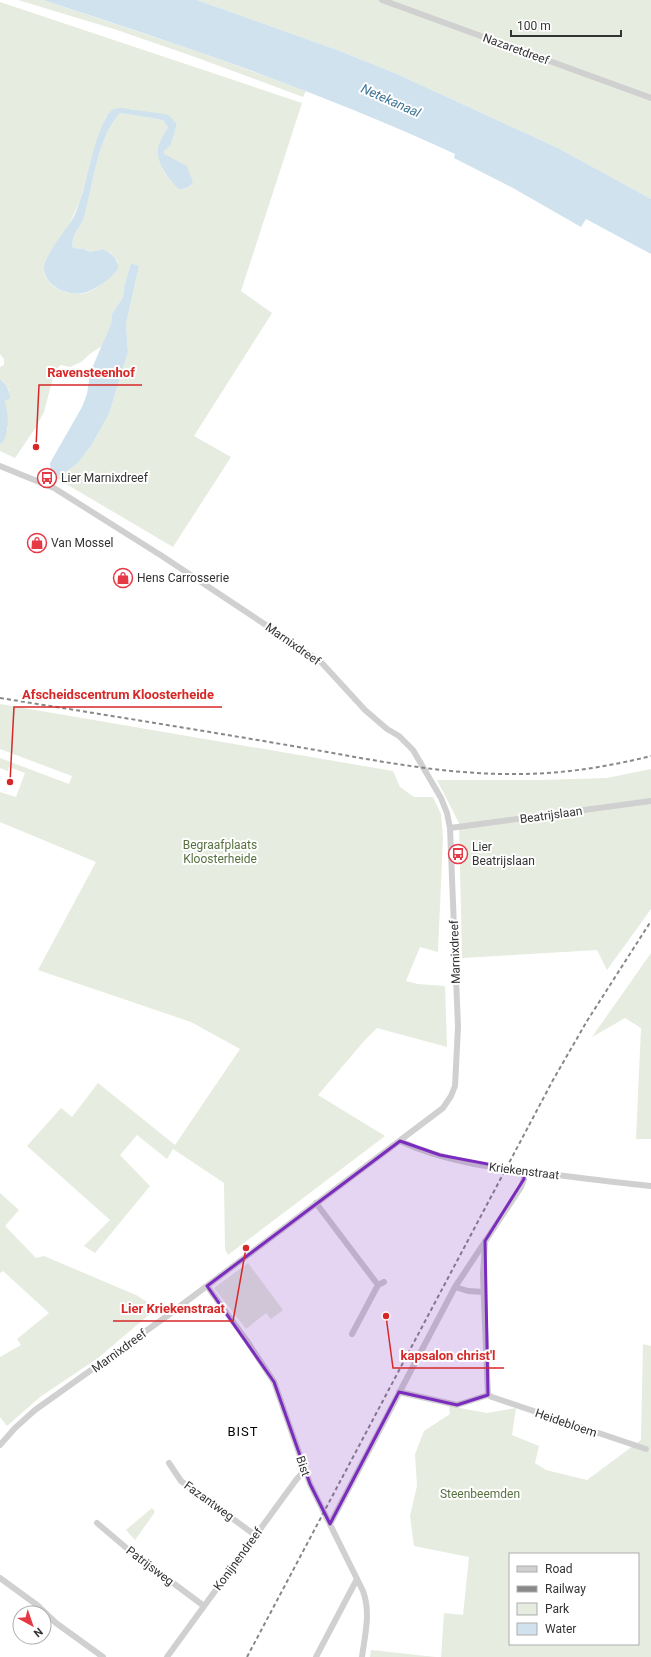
<svg xmlns="http://www.w3.org/2000/svg" width="651" height="1657" font-family="Roboto,sans-serif">
<rect width="100%" height="100%" fill="#fff"/>
<path fill="#e6ecdf" fill-rule="evenodd" d="M18 0H43L196 51 306 91 303 97 195 57 114 29Z
M197 0H651V199L558 148 397 74 340 51Z
M0 2 302 103 241 291 272 313 194 436 231 457 173 547 56 478 77 464 91 446 109 414 128 352 126 324 139 266 131 263 124 287 123 297 112 314 111 324 102 346 91 353 81 362 70 367 61 365 55 370 44 412 36 427 15 458 0 451V443L1 444 8 429 5 401 9 390 4 382 0 379V367L4 365V359L0 354ZM131 109 145 112 177 124 171 145 164 151V154C176 162 189 167 192 182L190 186 184 189C167 182 157 166 159 147 159 140 165 133 168 127 166 125 166 123 164 121 162 119 127 114 120 113 97 138 93 186 84 218 80 229 70 235 73 248L84 249 90 252 103 249 112 254 118 262C110 275 101 288 86 293 71 297 42 287 44 268 45 254 59 241 66 229 80 207 85 182 92 157 96 144 101 131 106 117Z
M0 704 393 771 400 787 414 797H433L441 814 443 837 438 952 420 947 406 981 418 984 445 986 447 1047 377 1028 365 1040 318 1095 385 1136 228 1255 225 1249 224 1183 173 1149 167 1159 137 1135 120 1155 150 1186 95 1253 84 1246 110 1220 27 1146 61 1108 72 1117 98 1083 175 1145 240 1049 191 1022 38 970 96 862 0 822V792L16 797 25 773 9 767 8 771 0 768V758L69 784 72 776 0 749Z
M651 769V909L607 970 597 950 462 958 459 823 437 780H540L607 778Z
M651 953V1139H636L641 1028 625 1018 592 1037Z
M0 1193 19 1210 5 1226 36 1258 44 1256 136 1295 157 1308 98 1358 40 1397 7 1426 0 1417V1357L21 1345 17 1339 49 1313 3 1271 0 1273Z
M248 1263 283 1310 271 1319 266 1313 246 1329 214 1288Z
M643 1344 651 1346V1657H441L444 1613 463 1615 469 1557 414 1546 410 1516 417 1486 415 1454 424 1431 450 1414 449 1406 487 1413 516 1408 512 1435 539 1446 535 1463 546 1470 587 1480 641 1440ZM510 1554H638V1644H510Z
M152 1508 155 1512 135 1540 126 1530Z
M371 1650 436 1657H370Z"/>
<path fill="#cfe2ee" d="M43 0H197L340 51 397 74 558 148 651 199V254L586 219 581 227 513 188 454 158 455 154C322 92 182 45 43 0Z
M122 108 164 114 168 115 177 124 171 145 164 151V154L187 166 193 182C189 188 185 189 179 189 167 178 154 161 159 144 161 138 165 132 168 127 167 126 164 122 164 121 162 119 126 114 120 113 97 138 93 186 84 218 80 229 70 235 73 248L84 249 90 252 103 249C112 254 118 258 118 269 111 278 98 288 87 292 72 298 44 287 44 269 43 255 68 229 75 214 78 207 80 199 83 191 88 173 98 124 111 111 114 108 118 108 122 108Z
M131 263 139 266 126 324 128 352 109 414 91 446 77 464 56 478 51 475 50 463 82 407 87 394 90 373 111 324 112 314 123 297 124 287Z
M0 379C7 384 9 390 10 398L5 401C8 416 11 431 1 444L0 443Z"/>
<g fill="none" stroke-linecap="round" stroke-linejoin="round">
<path stroke="#d0d0d0" stroke-width="6" d="M382 0 651 98
M0 466 54 488 162 556 320 661 365 710 387 729 399 736 413 750 441 798 447 813 450 828 458 1027 455 1086 451 1096 443 1108 167 1316 35 1410 15 1428 0 1445
M450 828 651 801
M400 1141C449 1164 504 1169 557 1175 588 1179 620 1183 651 1186
M316 1203 378 1285 384 1282
M485 1241 483 1275 488 1395
M207 1286 247 1341 274 1382 310 1484 363 1591C371 1613 365 1634 362 1657
M455 1287 468 1291 484 1292
M352 1334 378 1285
M399 1392 457 1405 488 1395 492 1397 646 1449
M169 1463 181 1481 255 1535
M97 1523 130 1551 204 1606
M330 1524 455 1287 521 1187 524 1179V1171
M0 1578 37 1605 56 1623 103 1657
M167 1657 296 1480 304 1471
M316 1657 357 1579"/>
<path stroke="#888" stroke-width="2" stroke-dasharray="4 3" stroke-linecap="butt" d="M0 698C94 713 187 728 281 744 359 757 438 775 517 774 562 774 607 767 651 756
M247 1657 553 1080 587 1021 651 921"/>
</g>
<path fill="#7b2cbf" fill-opacity="0.2" stroke="#7b2cbf" stroke-width="3" stroke-linejoin="round" d="M400 1141 440 1155 524 1171V1179L485 1241 488 1395 457 1405 399 1392 330 1524 310 1484 274 1382 207 1286Z"/>
<defs>
<symbol id="bus-ring" viewBox="-11 -11 22 22"><circle r="9.5" fill="#fff" stroke="#e63946" stroke-width="1.5"/><path d="M-5-6H5V4H4V6H2V4H-2V6H-4V4H-5ZM-3.5-4V0h7V-4ZM-3.5 1.2v1.5H-2V1.2ZM2 1.2v1.5H3.5V1.2Z" fill="#e63946"/></symbol>
<symbol id="shop-ring" viewBox="-11 -11 22 22"><circle r="9.5" fill="#fff" stroke="#e63946" stroke-width="1.5"/><path d="M-5-2.5h2.3a2.7 3.5 0 0 1 5.4 0H5L5.5 6h-11ZM-1.5-2.5h3a1.5 2.3 0 0 0-3 0Z" fill="#e63946"/></symbol>
</defs>
<g fill-rule="evenodd">
<use href="#bus-ring" x="36" y="467" width="22" height="22"/>
<use href="#shop-ring" x="26" y="532" width="22" height="22"/>
<use href="#shop-ring" x="112" y="567" width="22" height="22"/>
<use href="#bus-ring" x="447" y="843" width="22" height="22"/>
</g>
<g text-anchor="middle" stroke-width="4" stroke-linejoin="round" paint-order="stroke">
<g font-size="12" fill="#333" stroke="#fff">
<text transform="translate(516 49) rotate(20)" y="4">Nazaretdreef</text>
<text transform="translate(293 644) rotate(35)" y="4">Marnixdreef</text>
<text transform="translate(551 815) rotate(-8)" y="4">Beatrijslaan</text>
<text transform="translate(455 952) rotate(-92)" y="4">Marnixdreef</text>
<text transform="translate(524 1171) rotate(7)" y="4">Kriekenstraat</text>
<text transform="translate(119 1351) rotate(-36)" y="4">Marnixdreef</text>
<text transform="translate(566 1423) rotate(19)" y="4">Heidebloem</text>
<text transform="translate(303 1466) rotate(71)" y="4">Bist</text>
<text transform="translate(209 1501) rotate(36)" y="4">Fazantweg</text>
<text transform="translate(238 1559) rotate(-54)" y="4">Konijnendreef</text>
<text transform="translate(150 1566) rotate(37)" y="4">Patrijsweg</text>
</g>
<g font-size="12" fill="#333" stroke="#fff" text-anchor="start">
<text x="61" y="482">Lier Marnixdreef</text>
<text x="51" y="547">Van Mossel</text>
<text x="137" y="582">Hens Carrosserie</text>
<text x="472" y="851">Lier<tspan x="472" dy="14">Beatrijslaan</tspan></text>
</g>
<g font-size="12" fill="#56703f" stroke="#fff">
<text x="220" y="849">Begraafplaats<tspan x="220" dy="14">Kloosterheide</tspan></text>
<text x="480" y="1498">Steenbeemden</text>
</g>
<g font-size="13" font-style="italic" fill="#3f7597" stroke="#fff">
<text transform="translate(391 100) rotate(24)" y="5">Netekanaal</text>
</g>
<g font-size="13" letter-spacing="1" fill="#000" stroke="#fff">
<text x="243" y="1436">BIST</text>
</g>
</g>
<path fill="none" stroke="#d62828" stroke-width="1.5" d="M36 447L39 385H142M10 782L14 707H222M246 1248L233 1321H113M386 1316L393 1368H504"/>
<g fill="#d62828" stroke="#fff" stroke-width="1.5">
<circle cx="36" cy="447" r="4"/>
<circle cx="10" cy="782" r="4"/>
<circle cx="246" cy="1248" r="4"/>
<circle cx="386" cy="1316" r="4"/>
</g>
<g font-size="13" text-anchor="middle" font-weight="bold" fill="#d62828" stroke="#fff" stroke-width="4" stroke-linejoin="round" paint-order="stroke">
<text x="91" y="377">Ravensteenhof</text>
<text x="118" y="699">Afscheidscentrum Kloosterheide</text>
<text x="173" y="1313">Lier Kriekenstraat</text>
<text x="448" y="1360">kapsalon christ'l</text>
</g>
<rect x="509" y="1553" width="130" height="92" fill="#ffffff" stroke="#adadad"/>
<rect x="517" y="1566" width="20" height="6" fill="#d0d0d0" stroke="#adadad"/>
<text x="545" y="1573" font-size="12" fill="#333333">Road</text>
<rect x="517" y="1586" width="20" height="6" fill="#888888" stroke="#adadad"/>
<text x="545" y="1593" font-size="12" fill="#333333">Railway</text>
<rect x="517" y="1603" width="20" height="12" fill="#e6ecdf" stroke="#adadad"/>
<text x="545" y="1613" font-size="12" fill="#333333">Park</text>
<rect x="517" y="1623" width="20" height="12" fill="#cfe2ee" stroke="#adadad"/>
<text x="545" y="1633" font-size="12" fill="#333333">Water</text>
<g transform="translate(32 1625) rotate(140)"><circle r="19" fill="#ffffff" stroke="#adadad"/>
<path d="M0-3L7 15L0 10L-7 15Z" fill="#e63946"/>
<text y="-6" font-size="11" font-weight="bold" text-anchor="middle" fill="#333333">N</text>
</g>
<path d="M511 30v6h110v-6" fill="none" stroke="#333333" stroke-width="2"/>
<text x="517" y="30" font-size="12" fill="#333333" stroke="#ffffff" stroke-width="3" paint-order="stroke">100 m</text>
</svg>
